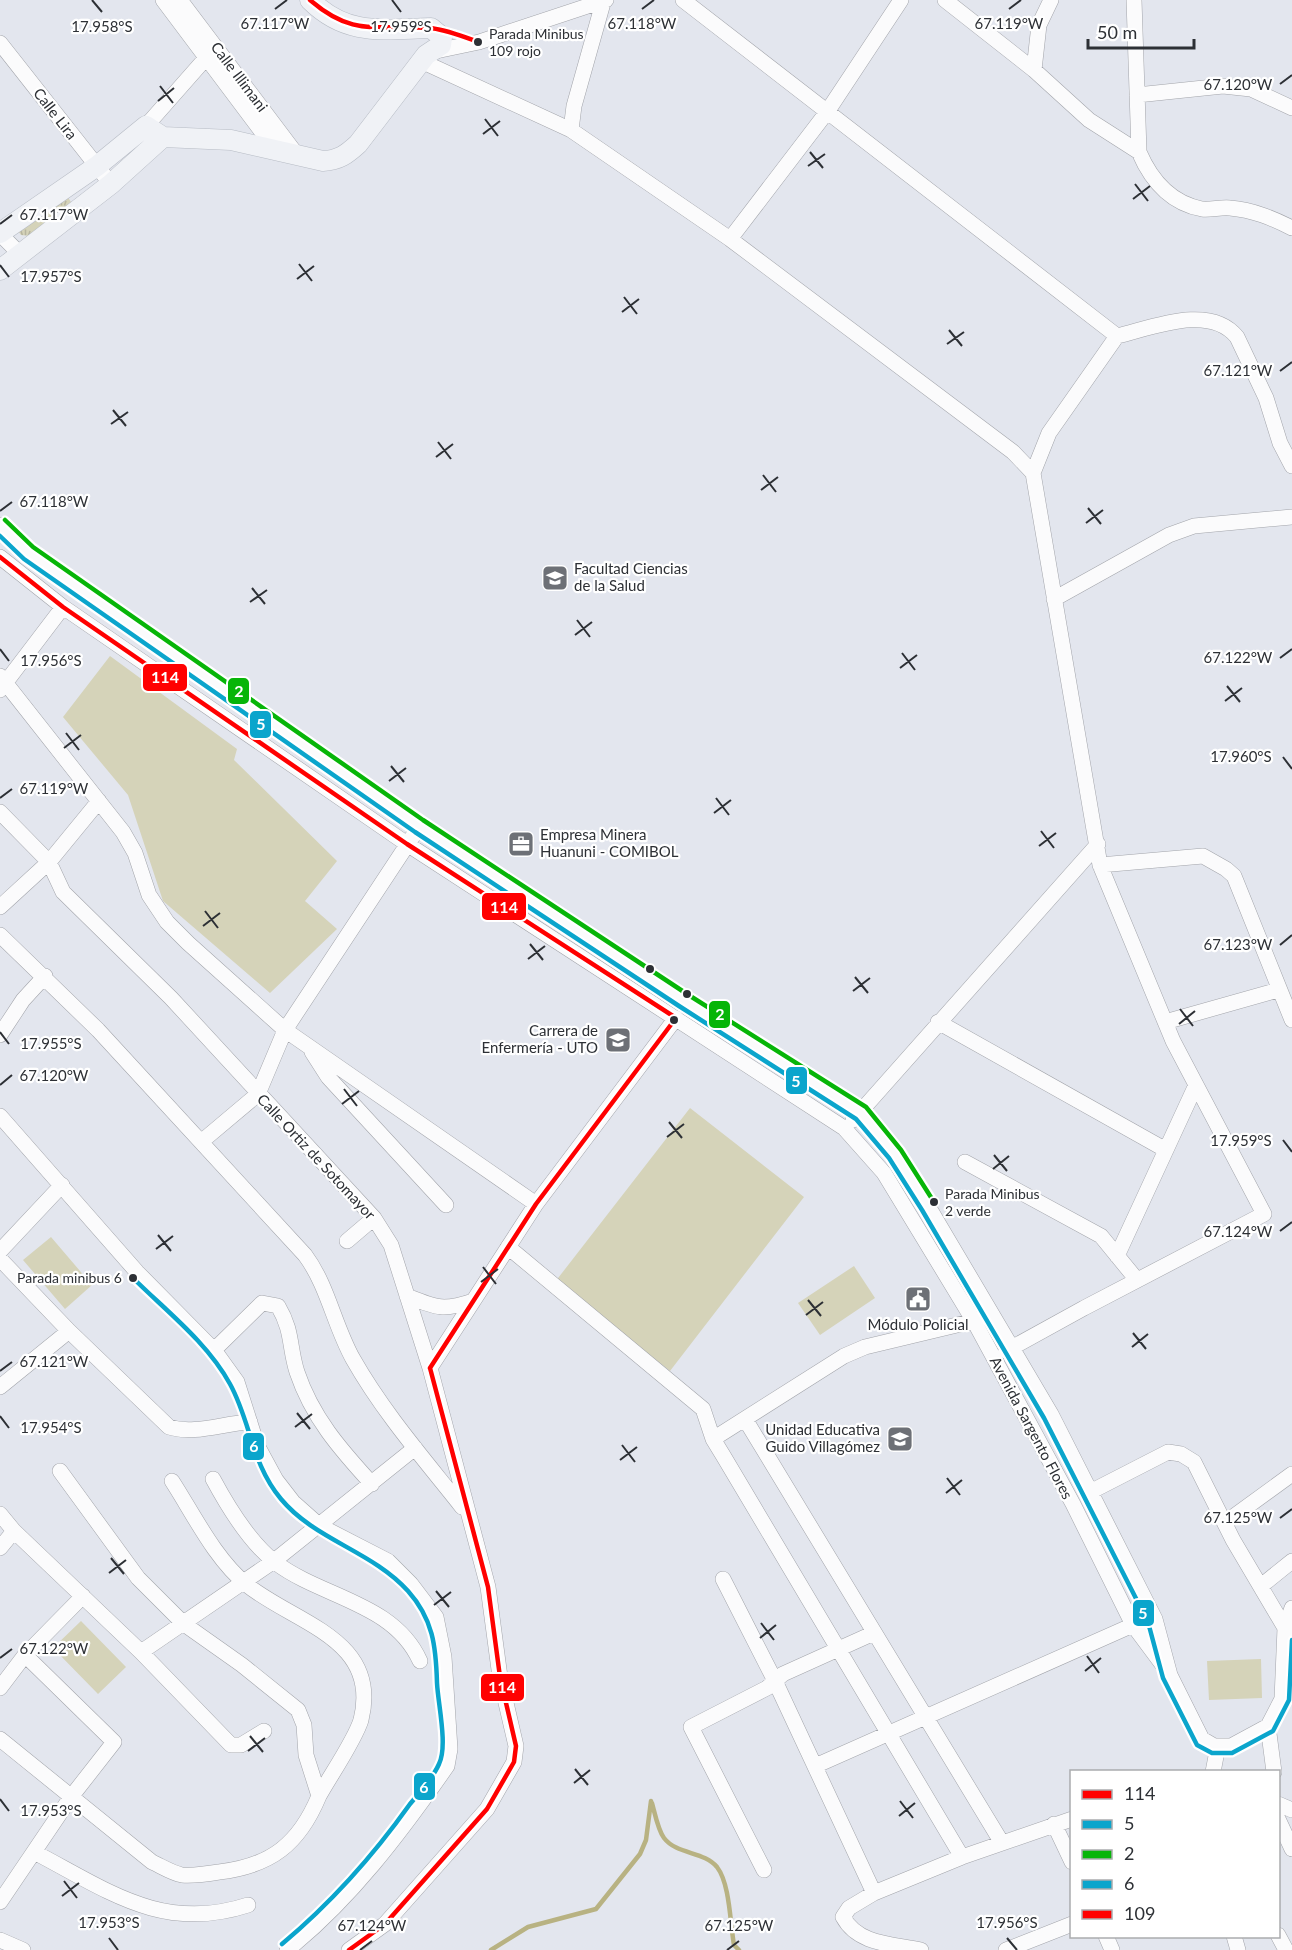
<svg xmlns="http://www.w3.org/2000/svg" width="1292" height="1950" font-family="Lato,sans-serif">
<defs>
<pattern id="grass-tufts" width="24" height="20" patternUnits="userSpaceOnUse" patternTransform="scale(1.5)"><rect width="24" height="20" fill="#d5d3b9"/><path d="M3 7l-1-3M5 7V3M7 7l1-3M15 17l-1-3M17 17v-4M19 17l1-3" fill="none" stroke="#b7b5a0"/></pattern>
</defs>
<rect width="100%" height="100%" fill="#e3e6ee"/>
<path fill="url(#grass-tufts)" d="M67 196 71 202 30 236 21 235 18 231Z"/>
<path fill="#d5d3b9" d="M110 656 237 749 234 760 337 861 305 901 337 929 270 993 163 901 128 795 63 717Z
M690 1108 804 1197 670 1371 555 1282Z
M51 1237 92 1285 65 1309 23 1260Z
M854 1266 875 1298 820 1335 798 1303Z
M81 1621 126 1667 98 1694 53 1648Z
M1261 1659 1262 1698 1209 1700 1207 1661Z"/>
<g fill="none" stroke-linecap="round" stroke-linejoin="round">
<path stroke="#b8b282" stroke-width="4.5" d="M652 1803C655 1814 658 1830 664 1838 677 1855 704 1851 717 1867 730 1884 730 1923 734 1945L739 1950
M491 1950 528 1927 596 1909 640 1854 646 1840 651 1801"/>
<defs>
<path id="minor" d="M163 0 277 152
M180 0 297 155
M683 0 1117 336
M945 0 1034 70 1089 120 1139 152
M1134 0 1139 152C1151 180 1170 203 1202 209 1211 210 1221 207 1230 208 1253 210 1272 218 1292 228
M0 43 111 184
M436 51 479 42 606 0
M421 61 571 130 730 239 1013 452 1033 473
M1034 70 1039 25 1051 0
M1137 95 1223 86 1251 89 1292 108
M146 126 213 50
M571 130 574 106 603 3
M0 234 20 254
M730 239 827 112 901 0
M0 525 28 553 419 826 683 1000 861 1113 895 1154 928 1206 1051 1414 1155 1619 1170 1675 1202 1739 1214 1746H1231L1268 1726 1282 1699 1285 1628 1292 1608
M0 557 63 607 407 844 844 1128 884 1173 975 1323 1073 1504 1133 1625 1165 1668
M1054 599 1169 535 1194 526 1292 517
M0 676 123 832 135 853 149 895 167 922 188 943 285 1030 536 1204
M0 690 63 607
M0 812 49 862 63 892 171 998 374 1218 391 1245 430 1368 488 1587 500 1677 516 1746 514 1762 487 1809 385 1924 349 1950
M1100 865 1203 856 1226 869 1234 876 1292 1020
M0 907 49 862 99 801
M0 935 98 1030 305 1255C328 1286 334 1325 353 1359 383 1412 424 1459 462 1507
M938 1022 1166 1150
M1165 1022 1278 990
M0 1035 23 1000 45 976
M312 1052 328 1077 446 1205
M0 1116 137 1272 214 1350 237 1382 257 1445 276 1480 293 1502 320 1526 388 1561 411 1584 436 1617 444 1657 450 1749 447 1766C401 1832 350 1900 287 1950
M853 1120 1098 844
M201 1142 258 1094 285 1030 413 836
M965 1162 1101 1236 1137 1280
M347 1241 374 1218
M508 1247 703 1409 713 1439 724 1457 962 1857
M0 1251 62 1185
M1117 1256 1196 1085
M0 1259 69 1331 169 1427C194 1435 224 1423 250 1422
M407 1296C437 1308 443 1311 473 1301
M214 1350 262 1303 278 1306C293 1331 289 1347 297 1372 312 1417 340 1449 372 1484
M1006 1351 1084 1308 1264 1214 1173 1041 1100 865 1033 473 1049 433 1117 336C1151 328 1210 303 1237 337L1266 398 1280 443 1292 466
M430 1368 536 1204 676 1018
M0 1387 69 1331
M745 1419 1002 1843
M713 1439 844 1356 865 1347 982 1319
M213 1479C228 1507 250 1543 276 1563 323 1598 394 1603 420 1661
M172 1481C194 1515 215 1559 247 1585 296 1624 381 1639 361 1720 355 1740 330 1776 319 1796
M1092 1491 1168 1452 1181 1454 1194 1462 1233 1540 1285 1628
M0 1514 14 1531 141 1652 231 1745H241L264 1731
M1226 1522 1292 1474
M0 1548 14 1531
M723 1579 775 1681 874 1893 962 1857 1072 1819
M1261 1586 1292 1561
M141 1652 274 1561 415 1448
M0 1688 25 1655 83 1596
M1268 1726 1274 1772
M0 1739 152 1862C161 1866 172 1873 182 1875 194 1876 207 1874 219 1872 271 1866 299 1844 319 1796L306 1755 304 1725 298 1710 242 1665 184 1624 138 1578 60 1471
M815 1766 1133 1625 1155 1619
M1213 1772 1218 1746
M1278 1804 1292 1810
M1278 1819 1292 1849
M1054 1824 1072 1862
M34 1852C107 1890 162 1933 248 1905
M764 1870 691 1727 767 1688 783 1674 874 1633
M874 1893 849 1908 843 1917C858 1945 893 1944 921 1950
M0 1902 71 1797 114 1742 25 1655
M1278 1935 1286 1950
M1106 1936 1112 1950
M1234 1936 1238 1950
M0 1940 23 1950
M1006 1950 1072 1924"/>
<path id="major" d="M0 233 97 166 146 126 163 137 231 140 323 161C339 160 346 155 358 144L426 55 441 45 442 37 431 28C384 29 347 37 310 0
M0 270 111 184 163 137"/>
</defs>
<use href="#minor" stroke="#a2a4aa" stroke-width="16"/>
<use href="#major" stroke="#b6bbc4" stroke-width="21"/>
<use href="#minor" stroke="#fbfbfc" stroke-width="15"/>
<use href="#major" stroke="#f0f2f6" stroke-width="20"/>
<defs>
<path id="bus-1" d="M0 557 63 607 407 844 676 1018
M430 1368 536 1204 676 1018
M349 1950 385 1924 487 1809 514 1762 516 1746 500 1677 488 1587 430 1368"/>
<path id="bus-2" d="M0 536 24 559 415 832 679 1006 856 1119 889 1158 922 1210 1044 1418 1148 1622 1163 1678 1197 1745 1212 1753H1232L1273 1731 1289 1700 1292 1640"/>
<path id="bus-3" d="M5 520 33 547 423 820 687 994 866 1107 901 1150 934 1202"/>
<path id="bus-4" d="M132 1277C165 1310 207 1342 230 1384 251 1422 251 1463 281 1499 315 1540 372 1551 408 1591 433 1619 436 1646 437 1683 438 1704 448 1746 439 1764 433 1778 420 1792 410 1804 373 1856 331 1903 282 1944"/>
<path id="bus-5" d="M310 0C354 38 377 24 429 28 446 29 463 37 479 42"/>
</defs>
<use href="#bus-1" stroke="#fff" stroke-width="9"/>
<use href="#bus-2" stroke="#fff" stroke-width="9"/>
<use href="#bus-3" stroke="#fff" stroke-width="9"/>
<use href="#bus-4" stroke="#fff" stroke-width="9"/>
<use href="#bus-5" stroke="#fff" stroke-width="9"/>
<use href="#bus-1" stroke="#f00" stroke-width="4.5"/>
<use href="#bus-2" stroke="#0ba5cc" stroke-width="4.5"/>
<use href="#bus-3" stroke="#07b508" stroke-width="4.5"/>
<use href="#bus-4" stroke="#0ba5cc" stroke-width="4.5"/>
<use href="#bus-5" stroke="#f00" stroke-width="4.5"/>
</g>
<path fill="none" stroke="#2d3035" stroke-width="2" d="M92 0 102 12M392 0 401 12M275 9 287 0M642 9 654 0M1009 9 1021 0M1280 84 1292 75M160 86 173 103M158 101 174 88M485 119 498 136M483 134 500 121M810 152 823 168M808 166 825 154M1135 184 1148 201M1133 199 1150 186M0 224 12 215M299 264 312 281M0 265 9 277M297 279 314 266M624 297 637 314M622 312 639 299M949 330 962 346M947 344 964 332M1280 371 1292 362M113 410 126 426M111 424 128 412M438 442 451 459M436 457 453 444M763 475 776 492M761 490 778 477M1088 508 1101 524M0 511 12 502M1086 523 1103 510M252 588 265 604M250 602 267 590M577 620 590 637M575 635 592 622M0 649 9 661M902 653 915 670M1280 658 1292 649M900 668 917 655M1227 686 1240 702M1225 701 1242 688M66 733 79 750M64 748 81 735M1283 757 1292 769M391 766 404 782M389 781 406 768M0 798 12 789M716 798 729 815M714 813 731 800M1041 831 1054 848M1039 846 1056 833M205 911 218 928M203 926 220 913M530 944 543 960M1280 945 1292 935M528 959 545 946M855 977 868 993M853 991 870 978M1180 1009 1193 1026M1179 1024 1195 1011M0 1032 9 1044M0 1085 12 1075M344 1089 357 1106M342 1104 359 1091M669 1122 682 1138M667 1137 684 1124M1283 1140 1292 1152M994 1155 1007 1171M993 1169 1009 1156M1280 1231 1292 1222M158 1235 171 1251M156 1249 173 1236M483 1267 496 1284M481 1282 498 1269M808 1300 821 1316M806 1315 823 1302M1133 1333 1146 1349M1132 1347 1148 1334M0 1371 12 1362M297 1413 310 1429M0 1416 9 1428M295 1427 312 1414M622 1445 635 1462M620 1460 637 1447M947 1478 960 1495M946 1493 962 1480M1280 1518 1292 1509M111 1558 124 1574M109 1573 126 1560M436 1591 449 1607M434 1605 451 1592M761 1623 774 1640M760 1638 776 1625M1087 1656 1099 1673M0 1658 12 1649M1085 1671 1101 1658M250 1736 263 1752M248 1751 265 1738M575 1769 588 1785M574 1783 590 1770M0 1799 9 1811M900 1801 913 1818M899 1816 915 1803M64 1881 77 1898M62 1896 79 1883M109 1938 118 1950M1007 1938 1017 1950M360 1950 372 1941M727 1950 739 1941"/>
<defs>
<symbol id="university-square" viewBox="-11 -11 22 22"><rect x="-9" y="-9" width="18" height="18" rx="4" fill="#6d7076" stroke="#fff"/><path d="M0-5L7-2L0 1L-7-2ZM-4 1L0 2.5L4 1V4Q0 6-4 4Z" fill="#fff"/></symbol>
<symbol id="office-square" viewBox="-11 -11 22 22"><rect x="-9" y="-9" width="18" height="18" rx="4" fill="#6d7076" stroke="#fff"/><path d="M-6-3h4V-5.5h4V-3h4V5H-6ZM-1-4.5V-3h2v-1.5ZM-6 0V1H6V0Z" fill="#fff"/></symbol>
<symbol id="civic-square" viewBox="-11 -11 22 22"><rect x="-9" y="-9" width="18" height="18" rx="4" fill="#6d7076" stroke="#fff"/><path d="M-.6-6.5H3V-4.5H.6V-3L4-1V1h2V6H-6V1h2V-1L-.6-3ZM-1.2 2.5V6h2.4V2.5Z" fill="#fff"/></symbol>
<symbol id="school-square" viewBox="-11 -11 22 22"><rect x="-9" y="-9" width="18" height="18" rx="4" fill="#6d7076" stroke="#fff"/><path d="M0-5L7-2L0 1L-7-2ZM-4 1L0 2.5L4 1V4Q0 6-4 4Z" fill="#fff"/></symbol>
</defs>
<g fill-rule="evenodd">
<use href="#university-square" x="540" y="563" width="30" height="30"/>
<use href="#office-square" x="506" y="829" width="30" height="30"/>
<use href="#university-square" x="603" y="1025" width="30" height="30"/>
<use href="#civic-square" x="903" y="1284" width="30" height="30"/>
<use href="#school-square" x="885" y="1424" width="30" height="30"/>
</g>
<g fill="#2d3035" stroke="#fff" stroke-width="2">
<circle cx="478" cy="42" r="5"/>
<circle cx="650" cy="969" r="5"/>
<circle cx="687" cy="994" r="5"/>
<circle cx="674" cy="1020" r="5"/>
<circle cx="934" cy="1202" r="5"/>
<circle cx="133" cy="1278" r="5"/>
</g>
<g text-anchor="middle" stroke-width="4.5" stroke-linejoin="round" paint-order="stroke">
<g font-size="14" fill="#2d3035" stroke="#fff" text-anchor="start">
<text x="489" y="39">Parada Minibus<tspan x="489" dy="17">109 rojo</tspan></text>
<text x="945" y="1199">Parada Minibus<tspan x="945" dy="17">2 verde</tspan></text>
<text x="122" y="1283" text-anchor="end">Parada minibus 6</text>
</g>
<g font-size="15" fill="#2d3035" stroke="#fff">
<text transform="translate(239 77) rotate(53)" y="5">Calle Illimani</text>
<text transform="translate(55 114) rotate(52)" y="5">Calle Lira</text>
<text transform="translate(316 1157) rotate(47)" y="5">Calle Ortiz de Sotomayor</text>
<text transform="translate(1031 1428) rotate(62)" y="5">Avenida Sargento Flores</text>
</g>
<g font-size="15" fill="#2d3035" stroke="#fff" text-anchor="start">
<text x="574" y="574">Facultad Ciencias<tspan x="574" dy="17">de la Salud</tspan></text>
<text x="540" y="840">Empresa Minera<tspan x="540" dy="17">Huanuni - COMIBOL</tspan></text>
<text x="598" y="1036" text-anchor="end">Carrera de<tspan x="598" dy="17">Enfermería - UTO</tspan></text>
<text x="918" y="1330" text-anchor="middle">Módulo Policial</text>
<text x="880" y="1435" text-anchor="end">Unidad Educativa<tspan x="880" dy="17">Guido Villagómez</tspan></text>
</g>
</g>
<g font-size="15" text-anchor="middle" fill="#2d3035" stroke="#fff" stroke-width="4.5" stroke-linejoin="round" paint-order="stroke">
<text x="275" y="29">67.117°W</text>
<text x="642" y="29">67.118°W</text>
<text x="1009" y="29">67.119°W</text>
<text x="102" y="32">17.958°S</text>
<text x="401" y="32">17.959°S</text>
<text x="1238" y="90">67.120°W</text>
<text x="54" y="220">67.117°W</text>
<text x="51" y="282">17.957°S</text>
<text x="1238" y="376">67.121°W</text>
<text x="54" y="507">67.118°W</text>
<text x="1238" y="663">67.122°W</text>
<text x="51" y="666">17.956°S</text>
<text x="1241" y="762">17.960°S</text>
<text x="54" y="794">67.119°W</text>
<text x="1238" y="950">67.123°W</text>
<text x="51" y="1049">17.955°S</text>
<text x="54" y="1081">67.120°W</text>
<text x="1241" y="1146">17.959°S</text>
<text x="1238" y="1237">67.124°W</text>
<text x="54" y="1367">67.121°W</text>
<text x="51" y="1433">17.954°S</text>
<text x="1238" y="1523">67.125°W</text>
<text x="54" y="1654">67.122°W</text>
<text x="51" y="1816">17.953°S</text>
<text x="109" y="1928">17.953°S</text>
<text x="1007" y="1928">17.956°S</text>
<text x="372" y="1931">67.124°W</text>
<text x="739" y="1931">67.125°W</text>
</g>
<g stroke="#fff" stroke-width="2">
<rect x="142" y="663" width="46" height="29" rx="6" fill="#f00"/>
<rect x="227" y="677" width="23" height="28" rx="6" fill="#07b508"/>
<rect x="249" y="710" width="23" height="29" rx="6" fill="#0ba5cc"/>
<rect x="481" y="892" width="46" height="29" rx="6" fill="#f00"/>
<rect x="708" y="1000" width="23" height="29" rx="6" fill="#07b508"/>
<rect x="785" y="1066" width="23" height="29" rx="6" fill="#0ba5cc"/>
<rect x="242" y="1432" width="23" height="29" rx="6" fill="#0ba5cc"/>
<rect x="1132" y="1599" width="23" height="28" rx="6" fill="#0ba5cc"/>
<rect x="480" y="1673" width="45" height="29" rx="6" fill="#f00"/>
<rect x="413" y="1772" width="23" height="29" rx="6" fill="#0ba5cc"/>
</g>
<g font-size="16" text-anchor="middle" font-weight="bold" fill="#fff">
<text x="165" y="683">114</text>
<text x="239" y="697">2</text>
<text x="261" y="730">5</text>
<text x="504" y="913">114</text>
<text x="720" y="1020">2</text>
<text x="796" y="1087">5</text>
<text x="254" y="1452">6</text>
<text x="1143" y="1619">5</text>
<text x="502" y="1693">114</text>
<text x="424" y="1793">6</text>
</g>
<rect x="1070" y="1770" width="210" height="168" fill="#ffffff" stroke="#abacae" stroke-width="1.5"/>
<rect x="1082" y="1790" width="30" height="9" fill="#ff0000" stroke="#abacae" stroke-width="1.5"/>
<text x="1124" y="1800" font-size="18" fill="#2d3035">114</text>
<rect x="1082" y="1820" width="30" height="9" fill="#0ba5cc" stroke="#abacae" stroke-width="1.5"/>
<text x="1124" y="1830" font-size="18" fill="#2d3035">5</text>
<rect x="1082" y="1850" width="30" height="9" fill="#07b508" stroke="#abacae" stroke-width="1.5"/>
<text x="1124" y="1860" font-size="18" fill="#2d3035">2</text>
<rect x="1082" y="1880" width="30" height="9" fill="#0ba5cc" stroke="#abacae" stroke-width="1.5"/>
<text x="1124" y="1890" font-size="18" fill="#2d3035">6</text>
<rect x="1082" y="1910" width="30" height="9" fill="#ff0000" stroke="#abacae" stroke-width="1.5"/>
<text x="1124" y="1920" font-size="18" fill="#2d3035">109</text>
<path d="M1088 39v9h106v-9" fill="none" stroke="#2d3035" stroke-width="3"/>
<text x="1097" y="39" font-size="18" fill="#2d3035" stroke="#ffffff" stroke-width="4.5" paint-order="stroke">50 m</text>
</svg>
